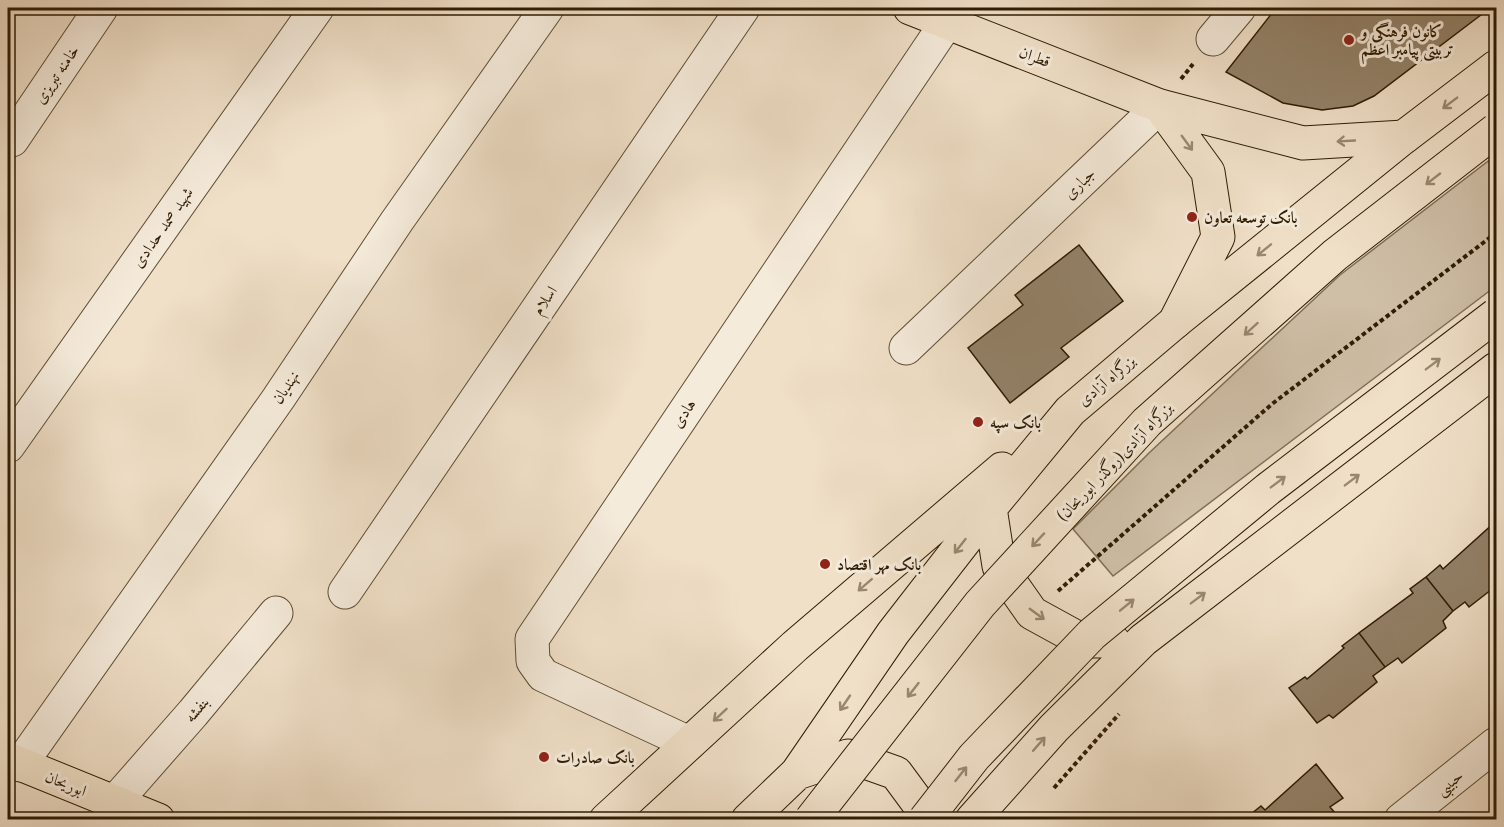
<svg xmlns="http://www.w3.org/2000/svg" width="1504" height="827" font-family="'Libre Caslon Text',Amiri,serif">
<rect width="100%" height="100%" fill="#f0e0c8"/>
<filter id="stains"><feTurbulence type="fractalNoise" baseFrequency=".00333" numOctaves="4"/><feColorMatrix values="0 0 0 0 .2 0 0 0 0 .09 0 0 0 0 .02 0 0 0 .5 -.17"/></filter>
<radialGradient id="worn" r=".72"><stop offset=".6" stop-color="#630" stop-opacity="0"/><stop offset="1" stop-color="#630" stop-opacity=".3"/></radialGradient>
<path fill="#cfbfa7" stroke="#7e6e55" stroke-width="1.5" d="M1496 155V286L1113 576 1073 529 1150 452 1340 275Z"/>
<path fill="#938269" stroke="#2e1c03" stroke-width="1.5" d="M1276 8H1490L1374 96 1353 106 1322 110 1283 103 1226 72Z
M1079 245 1123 301 1061 348 1069 357 1010 403 968 348 1023 305 1015 295Z
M1494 523 1496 526V586L1469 607 1465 602 1453 611 1426 577 1440 565 1443 569Z
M1426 577 1453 611 1443 621 1446 628 1402 663 1398 658 1385 667 1359 633 1413 593 1410 589Z
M1359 633 1385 667 1373 676 1377 682 1333 718 1329 715 1317 723 1289 688 1305 677 1307 679 1344 648 1342 646Z
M1316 764 1343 798 1330 807 1335 813 1327 820H1248L1246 818 1261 806 1265 810Z"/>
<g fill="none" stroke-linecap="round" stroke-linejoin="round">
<defs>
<path id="minor" d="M1213 39 1239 8
M12 140 101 8
M906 348 1160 106
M8 446 317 8
M345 592 743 8
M689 743 543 675 533 661 532 639 947 22
M20 765 278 399 397 221 547 8
M114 803 193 713 276 613
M1401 820 1496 744"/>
<path id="major" d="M910 8 1160 106
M1175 322 1218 237 1208 172 1160 106 1303 143 1404 137
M8 759 158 820"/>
<path id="highway" d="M990 508 999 566 1032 613 1083 641H1113
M797 773 893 633 990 508 1070 411 1175 322 1404 137 1496 67
M606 820 795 646 1002 469
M748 820 797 773 848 756 896 773 924 811 925 820
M972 820 1054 728 1143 640 1496 369"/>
</defs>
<use href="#minor" stroke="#5e4d34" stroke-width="35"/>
<use href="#major" stroke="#2e1c03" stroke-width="35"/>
<use href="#highway" stroke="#2e1c03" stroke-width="35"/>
<path stroke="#2e1c03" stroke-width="4" stroke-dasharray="4.5 3" stroke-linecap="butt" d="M1181 79 1193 64
M1058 591 1272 404 1496 233
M1054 788 1119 714"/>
<use href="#minor" stroke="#f5ebdb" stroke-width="33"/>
<use href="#major" stroke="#f0e0c8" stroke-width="33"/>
<use href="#highway" stroke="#f0e0c8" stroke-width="33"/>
<defs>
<path id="highway-bridge" d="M811 820 980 604 1147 422 1335 255 1496 130
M925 820 974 757 1092 634 1268 489 1496 315"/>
</defs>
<use href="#highway-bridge" stroke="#2e1c03" stroke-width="35" stroke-linecap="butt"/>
<use href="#highway-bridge" stroke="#f0e0c8" stroke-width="33"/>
</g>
<defs><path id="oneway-shaft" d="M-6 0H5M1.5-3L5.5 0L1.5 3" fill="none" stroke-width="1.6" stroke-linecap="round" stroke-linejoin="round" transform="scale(1.5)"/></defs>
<g stroke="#99886f">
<use href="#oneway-shaft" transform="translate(1450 103) rotate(143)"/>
<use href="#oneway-shaft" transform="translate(1346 141) rotate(177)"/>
<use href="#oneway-shaft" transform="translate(1187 143) rotate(54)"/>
<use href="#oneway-shaft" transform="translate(1433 179) rotate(142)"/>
<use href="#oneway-shaft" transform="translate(1264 250) rotate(141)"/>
<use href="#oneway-shaft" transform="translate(1251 329) rotate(138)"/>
<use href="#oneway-shaft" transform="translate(1433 364) rotate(-37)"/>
<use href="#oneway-shaft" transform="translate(1352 480) rotate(-37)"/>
<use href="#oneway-shaft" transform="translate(1278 482) rotate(-37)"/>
<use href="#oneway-shaft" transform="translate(1038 540) rotate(133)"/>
<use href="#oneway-shaft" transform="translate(960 546) rotate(128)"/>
<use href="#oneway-shaft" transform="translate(865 585) rotate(139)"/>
<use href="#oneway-shaft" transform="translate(1198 598) rotate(-37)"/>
<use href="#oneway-shaft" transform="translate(1127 605) rotate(-39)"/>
<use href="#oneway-shaft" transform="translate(1037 614) rotate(36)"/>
<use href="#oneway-shaft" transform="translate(913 690) rotate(128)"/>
<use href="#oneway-shaft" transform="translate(845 703) rotate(124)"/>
<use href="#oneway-shaft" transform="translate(720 715) rotate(137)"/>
<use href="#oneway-shaft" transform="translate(1039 744) rotate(-49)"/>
<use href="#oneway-shaft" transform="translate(961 774) rotate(-52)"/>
</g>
<g fill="#8f2418" stroke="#f5ebdb" stroke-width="2">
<circle cx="1349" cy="40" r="6"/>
<circle cx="1192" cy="217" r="6"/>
<circle cx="978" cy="422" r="6"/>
<circle cx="825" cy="564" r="6"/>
<circle cx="544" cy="757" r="6"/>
</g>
<g text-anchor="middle" stroke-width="6" stroke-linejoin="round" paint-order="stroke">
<g font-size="16" font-weight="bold" fill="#2e1c03" stroke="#f5ebdb" text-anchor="start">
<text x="1361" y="37">کانون فرهنگی و<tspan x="1361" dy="18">تربیتی پیامبر اعظم</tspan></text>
<text x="1204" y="223">بانک توسعه تعاون</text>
<text x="990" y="428">بانک سپه</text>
<text x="837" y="570">بانک مهر اقتصاد</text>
<text x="556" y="763">بانک صادرات</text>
</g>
<g font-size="16" fill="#2e1c03" stroke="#f5ebdb">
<text transform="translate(1035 56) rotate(21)" y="6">قطران</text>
<text transform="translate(56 74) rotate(-56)" y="6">خامنه تبریزی</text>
<text transform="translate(1079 183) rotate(-44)" y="6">جباری</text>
<text transform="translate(162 227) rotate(-55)" y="6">شهید صمد حدادی</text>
<text transform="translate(544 300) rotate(-56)" y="6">اسلام</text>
<text transform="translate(1106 380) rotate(-40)" y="6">بزرگراه آزادی</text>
<text transform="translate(285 387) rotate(-56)" y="6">نهندیان</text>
<text transform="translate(683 413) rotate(-56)" y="6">هادی</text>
<text transform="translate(1114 461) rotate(-46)" y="6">بزرگراه آزادی(روگذر ابوریحان)</text>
<text transform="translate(196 709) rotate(-50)" y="6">بنفشه</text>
<text transform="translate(1449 782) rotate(-38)" y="6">حبیبی</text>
<text transform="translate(66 783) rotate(22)" y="6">ابوریحان</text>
</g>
</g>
<rect width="1504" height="827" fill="none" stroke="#f0e0c8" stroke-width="30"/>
<rect x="9" y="9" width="1486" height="809" fill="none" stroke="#2e1c03" stroke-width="3"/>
<rect x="15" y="15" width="1474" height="797" fill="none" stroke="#2e1c03" stroke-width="1.5"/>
<rect width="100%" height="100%" filter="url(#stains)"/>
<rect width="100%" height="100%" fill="url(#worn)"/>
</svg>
